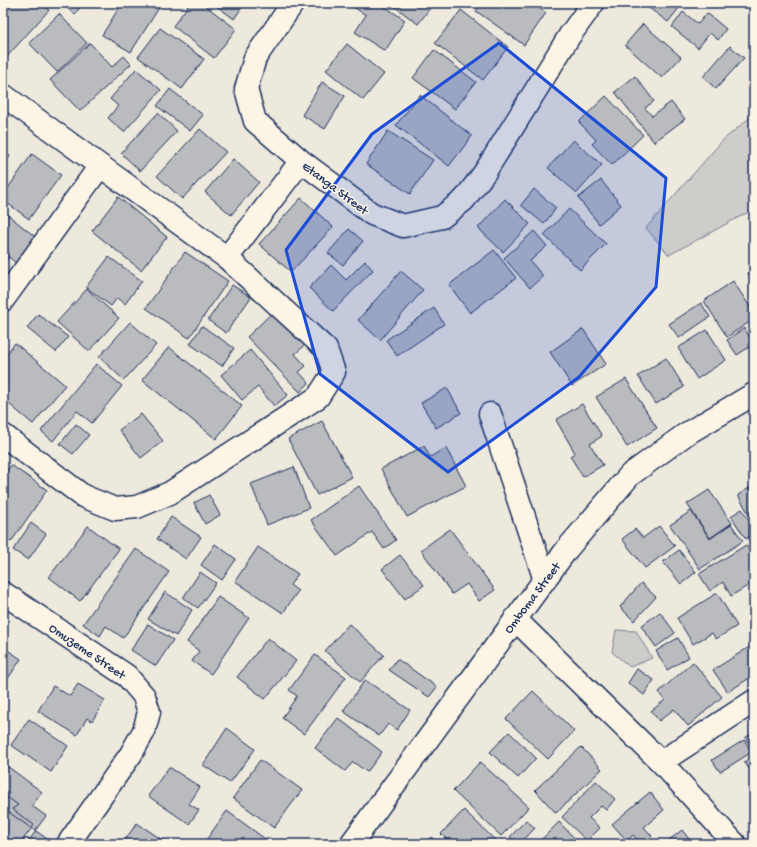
<svg xmlns="http://www.w3.org/2000/svg" width="757" height="847" font-family="'Gochi Hand',sans-serif">
<rect width="100%" height="100%" fill="#eee9dd"/>
<filter id="ink" filterUnits="userSpaceOnUse"><feTurbulence type="fractalNoise" baseFrequency=".025" numOctaves="2"/><feDisplacementMap in="SourceGraphic" scale="8" xChannelSelector="R" yChannelSelector="G"/><feConvolveMatrix kernelMatrix="1 2 1 2 8 2 1 2 1" color-interpolation-filters="sRGB"/></filter>
<g filter="url(#ink)">
<path fill="#cfcdca" stroke="#757e94" d="M754 114V209L669 255 646 228 722 141Z
M616 630 636 631 652 658 630 667 612 652Z"/>
<path fill="#babbbe" stroke="#1b2f5e" d="M3 3H41L49 10 3 61Z
M60 3H83L75 14Z
M122 3H162L131 52 102 35Z
M190 3H202L236 29 214 58 173 26Z
M213 3H245L234 19Z
M351 3H379L405 20 385 51 355 32 366 15 350 5Z
M390 3H434L418 24Z
M482 3H532L546 13 524 45 476 11Z
M646 3H683L668 22 645 5Z
M738 3H754V10Z
M461 10 508 47 483 80 435 43Z
M683 12 698 24 707 13 726 29 718 40 710 33 698 48 672 27Z
M59 14 87 43 57 72 29 43Z
M643 24 681 57 662 78 625 45Z
M160 28 204 59 182 89 138 57Z
M90 43 112 67 124 56 131 64 80 111 50 80Z
M347 44 384 74 363 100 326 70Z
M730 46 744 58 716 89 703 77Z
M434 50 476 82 455 109 413 78Z
M136 69 161 90 124 132 108 118 118 106 110 99Z
M635 76 654 101 645 108 652 116 671 102 685 119 654 142 615 92Z
M322 82 345 96 325 129 302 115Z
M170 89 203 115 190 131 157 106Z
M420 95 472 136 449 166 396 125Z
M606 96 643 135 612 165 592 144 596 140 579 122Z
M158 113 177 131 140 171 121 153Z
M200 129 226 152 182 199 157 176Z
M388 131 433 160 410 194 366 164Z
M573 140 602 165 577 193 548 168Z
M3 151 10 156 3 167Z
M32 154 61 175 29 219 3 200V195Z
M233 159 259 182 231 215 205 192Z
M601 180 621 205 599 224 578 198Z
M534 189 556 208 544 224 521 205Z
M118 197 167 237 141 270 92 231Z
M301 198 333 227 291 272 259 244Z
M505 199 530 224 503 252 478 228Z
M569 209 606 244 580 270 544 235Z
M3 211 38 239 18 265 9 257 3 264Z
M349 229 363 241 343 265 328 253Z
M534 231 547 246 530 261 543 276 530 288 504 258Z
M494 250 516 278 470 313 449 285Z
M185 252 228 281 189 338 146 308Z
M109 257 142 281 125 304 117 298 111 306 86 287Z
M365 261 373 270 333 311 309 288 331 265 346 280Z
M754 270V284L748 273Z
M401 271 423 290 380 340 358 320Z
M733 281 754 313V319L727 337 704 301Z
M232 285 251 297 226 333 208 320Z
M87 289 119 318 89 351 57 322Z
M701 303 710 317 679 338 669 324Z
M434 308 444 324 397 356 386 340Z
M274 311 306 344 295 354 306 366 299 372 309 383 300 392 247 337Z
M38 314 68 337 56 352 27 328Z
M130 322 156 345 124 380 99 357Z
M202 326 234 348 222 366 190 344Z
M744 328 754 344 737 355 727 340Z
M583 329 606 364 572 386 550 352Z
M707 330 726 360 697 379 678 348Z
M15 343 65 385 33 424 3 399V358Z
M169 347 242 406 216 439 142 380Z
M250 350 288 395 274 406 258 387 242 400 221 375Z
M666 358 684 387 656 404 638 376Z
M96 364 122 386 92 423 77 411 53 441 41 431Z
M626 379 657 428 627 447 596 397Z
M447 388 461 413 436 428 421 403Z
M582 404 602 436 590 444 603 465 583 477 570 456 575 453 556 420Z
M141 414 163 441 141 458 119 430Z
M322 421 352 477 317 495 288 439Z
M76 424 89 435 73 454 60 444Z
M424 446 430 457 446 448 466 486 407 517 381 469Z
M11 465 47 490 11 542 3 536V476Z
M294 467 309 508 267 525 251 484Z
M754 485V516L751 518 738 495Z
M359 486 396 540 384 549 372 532 337 556 311 520Z
M709 490 732 523 710 538 687 504Z
M209 495 220 515 205 524 194 503Z
M742 509 754 528V533L746 539 731 516Z
M691 511 710 539 731 524 743 541 700 569 670 525Z
M171 517 201 537 186 559 157 539Z
M31 523 46 534 28 560 13 550Z
M88 526 119 549 80 601 49 577Z
M659 526 675 546 645 568 622 539 635 529 643 538Z
M450 529 495 590 479 601 467 584 452 594 421 550Z
M215 544 236 559 222 580 201 565Z
M746 545 754 558V582L731 596 723 582 710 591 699 574Z
M258 547 298 574 290 585 298 591 283 613 235 581Z
M136 549 169 572 123 638 106 626 100 636 83 624Z
M679 550 696 572 681 584 663 562Z
M400 555 424 585 405 599 382 569Z
M200 572 216 583 198 608 183 598Z
M641 583 656 597 634 621 620 607Z
M165 592 192 610 176 636 148 619Z
M717 593 737 626 716 639 712 633 693 644 677 618Z
M218 597 249 618 211 674 192 661 199 651 187 642Z
M660 612 675 633 656 647 641 626Z
M148 624 173 640 156 666 131 650Z
M349 624 384 655 360 682 325 651Z
M268 638 296 661 265 699 237 677Z
M678 638 689 657 667 670 656 651Z
M754 644V675L728 692 713 670Z
M3 647 21 659 3 686Z
M315 655 346 677 304 734 282 718 297 696 289 690Z
M397 659 437 687 429 697 389 670Z
M693 662 722 697 688 726 674 709 659 721 651 711 665 700 659 692Z
M637 669 654 680 644 695 628 683Z
M365 680 410 710 397 730 388 724 379 736 343 711Z
M78 684 105 700 92 721 87 718 77 735 38 711 53 686 70 696Z
M533 691 574 731 548 759 506 719Z
M338 718 382 752 367 772 353 762 345 771 315 748Z
M29 719 68 746 51 772 11 745Z
M227 728 255 749 230 783 203 765Z
M509 732 536 758 518 778 490 752Z
M754 732V751L745 738Z
M744 740 752 752 720 772 712 760Z
M581 747 602 769 556 813 535 790Z
M754 755V775L744 762Z
M260 760 302 790 274 828 233 798Z
M480 762 529 807 501 836 453 791Z
M3 763 42 792 32 806 46 816 35 831 3 808Z
M169 767 200 787 189 804 199 810 189 824 148 796Z
M596 781 615 799 606 810 601 806 589 818 600 828 587 841 562 817Z
M650 792 664 810 644 827 652 836 642 844H641L633 835 627 841 612 824Z
M7 797 18 805 12 809 34 825 20 844H3V803Z
M464 810 499 844H451L441 834Z
M227 811 272 844H211L206 840Z
M526 820 535 828 520 844H518L510 837Z
M559 822 576 840 572 844H537Z
M137 823 164 841 162 844H122Z
M682 830 693 844H664Z
M36 831 53 843 52 844H26Z
M431 837 439 844H424Z"/>
<g fill="none" stroke-linecap="round" stroke-linejoin="round">
<defs>
<path id="minor" d="M293 3 255 58 246 89 255 121 301 161 372 214 403 226 442 217 464 200 485 172 570 35 593 3
M3 95 227 258 326 349 334 372 318 397 170 493 137 507 115 509 83 496 3 435
M227 258 301 161
M3 300 100 166
M490 414 545 580
M3 593 127 676 144 696 149 712 144 731 131 754 68 844
M515 619 661 762 735 844
M661 762 754 701
M351 844 567 549 630 475 686 434 754 394"/>
</defs>
<use href="#minor" stroke="#1b2f5e" stroke-width="25"/>
<use href="#minor" stroke="#fcf5e5" stroke-width="22"/>
</g>
</g>
<path fill="#1d4ed8" fill-opacity="0.2" stroke="#1d4ed8" stroke-width="3" stroke-linejoin="round" d="M499 43 666 178 656 287 579 377 448 472 320 374 286 250 372 134Z"/>
<g text-anchor="middle" stroke-width="3" stroke-linejoin="round" paint-order="stroke">
<g font-size="13" fill="#1b2f5e" stroke="#fcf5e5">
<text transform="translate(336 187) rotate(37)" y="5">Etanga Street</text>
<text transform="translate(531 597) rotate(-53)" y="5">Omboma Street</text>
<text transform="translate(88 650) rotate(34)" y="5">Omuzeme Street</text>
</g>
</g>
<rect width="757" height="847" fill="none" stroke="#fcf5e5" stroke-width="16"/>
<rect x="8" y="8" width="741" height="831" fill="none" stroke="#1b2f5e" stroke-width="1.5" filter="url(#ink)"/>
</svg>
